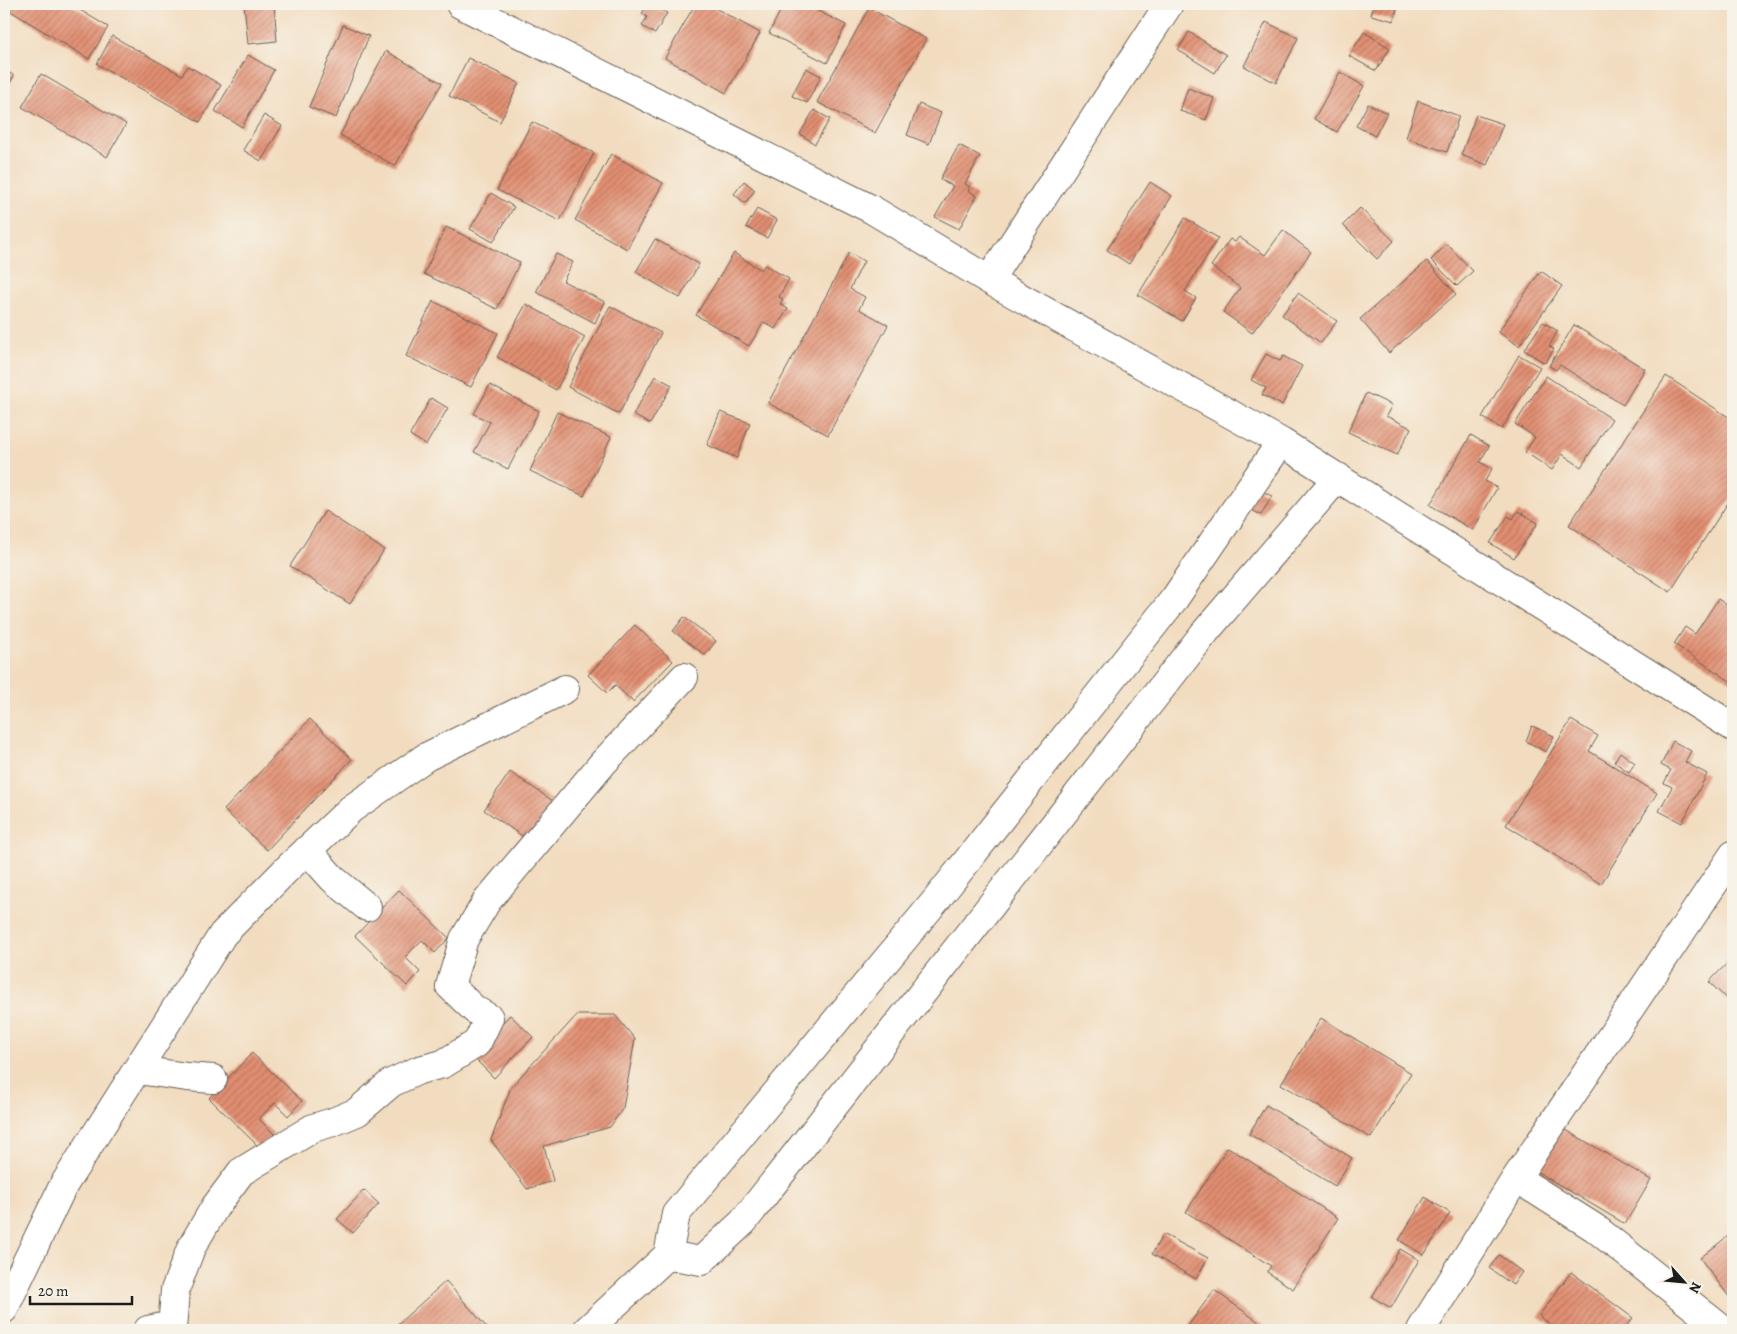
<svg xmlns="http://www.w3.org/2000/svg" width="1737" height="1334" font-family="Alegreya,serif">
<defs>
<pattern id="building-hatch" width="6" height="6" patternUnits="userSpaceOnUse" patternTransform="scale(1.25)"><rect width="6" height="6" fill="#e28f72"/><path d="M-1 1l2-2M0 6l6-6M5 7l2-2" fill="none" stroke="#b6745d"/></pattern>
</defs>
<rect width="100%" height="100%" fill="#f7f3e8"/>
<filter id="ink" filterUnits="userSpaceOnUse"><feTurbulence type="fractalNoise" baseFrequency=".02" numOctaves="2"/><feDisplacementMap in="SourceGraphic" scale="10" xChannelSelector="R" yChannelSelector="G"/><feConvolveMatrix kernelMatrix="1 2 1 2 8 2 1 2 1" color-interpolation-filters="sRGB"/></filter>
<filter id="wash" filterUnits="userSpaceOnUse"><feTurbulence type="fractalNoise" baseFrequency=".0096" numOctaves="4" result="noise"/><feDisplacementMap in="SourceGraphic" scale="20" xChannelSelector="R" yChannelSelector="G"/><feGaussianBlur stdDeviation="1.12" result="paint"/><feColorMatrix in="noise" values="0 0 0 0 0 0 0 0 0 0 0 0 0 0 0 0 0 1.4 0 .05"/><feComposite in="paint" operator="in"/></filter>
<g filter="url(#wash)">
<rect width="100%" height="100%" fill="#f2dcbf"/>
<g id="blocks">
<path fill="url(#building-hatch)" d="M4 4H70L108 27 89 59 4 7Z
M244 4H274L277 41 248 44Z
M647 4 667 13 655 34 642 26 647 17 642 14Z
M695 4H708L760 33 726 93 665 58Z
M784 4H804L846 25 827 63 769 33Z
M1374 4H1398L1394 21 1371 15Z
M869 8 926 39 875 133 817 102Z
M1266 22 1298 38 1276 83 1244 66Z
M343 25 369 36 336 118 309 107Z
M1189 32 1226 55 1215 73 1178 50Z
M1364 32 1390 48 1376 71 1349 56Z
M112 36 182 75 188 66 221 85 200 122 97 64Z
M386 51 442 83 395 166 340 135Z
M248 55 274 70 242 127 215 111Z
M468 58 519 83 500 122 449 96Z
M806 68 821 76 807 103 792 96Z
M4 69 14 76 4 93Z
M1340 72 1364 86 1337 132 1314 119Z
M41 74 126 124 107 157 22 107Z
M1188 88 1214 98 1206 120 1180 111Z
M1418 101 1459 116 1447 152 1406 138Z
M919 104 941 113 929 144 907 135Z
M1368 104 1387 113 1375 136 1356 126Z
M814 110 830 119 815 144 800 134Z
M264 115 282 126 261 161 243 150Z
M1476 115 1503 124 1487 165 1461 155Z
M532 122 594 153 560 221 497 190Z
M959 145 980 156 965 184 970 187 968 190 977 196 959 229 935 217 953 186 940 179Z
M611 154 663 183 627 249 575 220Z
M744 181 755 190 745 203 734 194Z
M1150 182 1172 196 1129 264 1107 250Z
M491 193 514 207 493 242 470 229Z
M1360 208 1394 241 1377 259 1343 225Z
M757 209 777 220 767 238 746 227Z
M1185 218 1218 238 1185 291 1196 298 1182 321 1138 295Z
M446 227 520 262 497 309 424 274Z
M1283 230 1311 252 1252 333 1223 312 1240 288 1211 266 1230 239 1235 242 1239 237 1265 255Z
M655 239 699 264 680 298 636 272Z
M1447 244 1473 271 1457 286 1431 260Z
M734 253 761 270 765 265 789 279 779 297 783 299 780 304 788 309 775 329 764 322 749 346 696 315Z
M849 253 864 261 850 289 865 297 859 309 888 325 828 435 768 403Z
M556 254 573 262 563 281 605 302 595 323 536 292Z
M1427 261 1456 294 1389 353 1360 319Z
M1541 271 1562 286 1519 346 1498 332Z
M1298 293 1337 321 1321 343 1282 315Z
M433 301 498 333 471 387 406 356Z
M526 304 585 337 556 390 497 357Z
M610 306 661 333 619 414 568 387Z
M1543 322 1558 331 1549 346 1554 349 1545 363 1524 350Z
M1574 325 1645 369 1623 405 1560 365 1556 370 1549 366Z
M1266 354 1280 361 1283 356 1302 366 1282 405 1262 395 1266 388 1251 380Z
M1519 355 1540 367 1502 429 1482 417Z
M655 376 672 385 650 424 633 415Z
M1546 376 1612 419 1581 467 1562 454 1552 470 1525 452 1535 437 1515 424Z
M1666 376 1733 420V495L1670 592 1569 525Z
M490 385 539 411 508 469 474 452 490 422 474 414Z
M1366 393 1392 405 1386 416 1411 428 1397 455 1348 432Z
M431 398 448 408 426 445 410 435Z
M557 412 611 437 584 496 530 471Z
M720 412 750 423 737 458 707 445Z
M1471 435 1489 446 1480 462 1492 469 1485 481 1497 488 1473 530 1430 505Z
M1257 489 1272 496 1261 515 1248 508Z
M325 511 384 550 350 604 290 566Z
M1518 511 1538 523 1514 558 1490 543 1508 516 1513 519Z
M1718 599 1733 609V683L1674 644 1685 627 1695 634Z
M684 617 716 641 705 655 673 631Z
M635 625 673 661 633 702 615 685 607 693 588 675Z
M310 719 352 759 267 850 224 810Z
M1571 720 1598 736 1589 751 1657 793 1601 884 1506 825Z
M1532 726 1554 736 1546 752 1526 741Z
M1673 741 1691 751 1685 762 1707 774 1682 823 1659 811 1672 787 1664 783 1671 770 1661 765Z
M1620 752 1635 763 1629 772 1614 762Z
M510 772 553 801 528 840 484 810Z
M399 890 449 938 435 953 422 940 405 957 420 972 407 986 355 936Z
M1733 957V1005L1709 982Z
M510 1015 533 1037 494 1078 471 1055Z
M577 1015H615L635 1039 623 1108 610 1127 544 1146 553 1181 527 1189 491 1140 511 1087Z
M1321 1018 1411 1073 1371 1138 1281 1084Z
M252 1053 302 1101 288 1116 275 1103 259 1119 274 1134 260 1148 209 1098Z
M1266 1105 1352 1158 1335 1186 1249 1134Z
M1561 1127 1651 1180 1625 1224 1536 1171Z
M1228 1147 1338 1218 1293 1289 1267 1272 1271 1266 1186 1212Z
M364 1190 379 1204 353 1233 337 1219Z
M1425 1197 1450 1213 1424 1255 1399 1240Z
M1733 1232V1302L1700 1258Z
M1163 1234 1208 1258 1196 1279 1152 1254Z
M1400 1249 1419 1260 1391 1308 1372 1297Z
M1499 1255 1522 1272 1513 1285 1489 1268Z
M1571 1272 1633 1318 1623 1330H1558L1539 1316Z
M446 1281 489 1330H391Z
M1214 1290 1270 1330H1185Z"/>
</g>
</g>
<g filter="url(#ink)">
<use href="#blocks" fill-opacity="0" stroke="#675f55" stroke-width="1"/>
<g fill="none" stroke-linecap="round" stroke-linejoin="round">
<defs>
<path id="minor" d="M460 4 871 209 989 280 1281 442 1733 727
M989 280 1169 4
M307 850 333 879 367 907
M138 1070 187 1077 213 1079
M1516 1178 1595 1228 1723 1330
M668 1255 701 1261 743 1222 1206 631 1338 477
M4 1309 63 1186 223 934 286 870 351 809 426 757 565 689
M148 1330 172 1325
M172 1330 175 1290 191 1248 215 1207 241 1172 313 1128 333 1122 357 1112 391 1083 419 1070 443 1064 477 1043 489 1018 475 1010 450 986 464 939 487 901 603 763 684 677
M587 1330 668 1255 676 1214 937 899 1175 598 1281 442
M1421 1330 1516 1178 1733 855"/>
</defs>
<use href="#minor" stroke="#675f55" stroke-width="30"/>
<use href="#minor" stroke="#fff" stroke-width="28"/>
</g>
</g>
<rect width="1737" height="1334" fill="none" stroke="#f7f3e8" stroke-width="20"/>
<g transform="translate(1684 1282) rotate(117)" stroke="#f7f3e8" stroke-width="4" paint-order="stroke">
<path d="M0-4L9 19L0 12L-9 19Z" fill="#1c1c1c"/>
<text y="-8" font-size="14" font-weight="bold" text-anchor="middle" fill="#1c1c1c">N</text>
</g>
<path d="M30 1296v8h102v-8" fill="none" stroke="#1c1c1c" stroke-width="2.5"/>
<text x="38" y="1296" font-size="15" fill="#1c1c1c" stroke="#f7f3e8" stroke-width="4" paint-order="stroke">20 m</text>
</svg>
